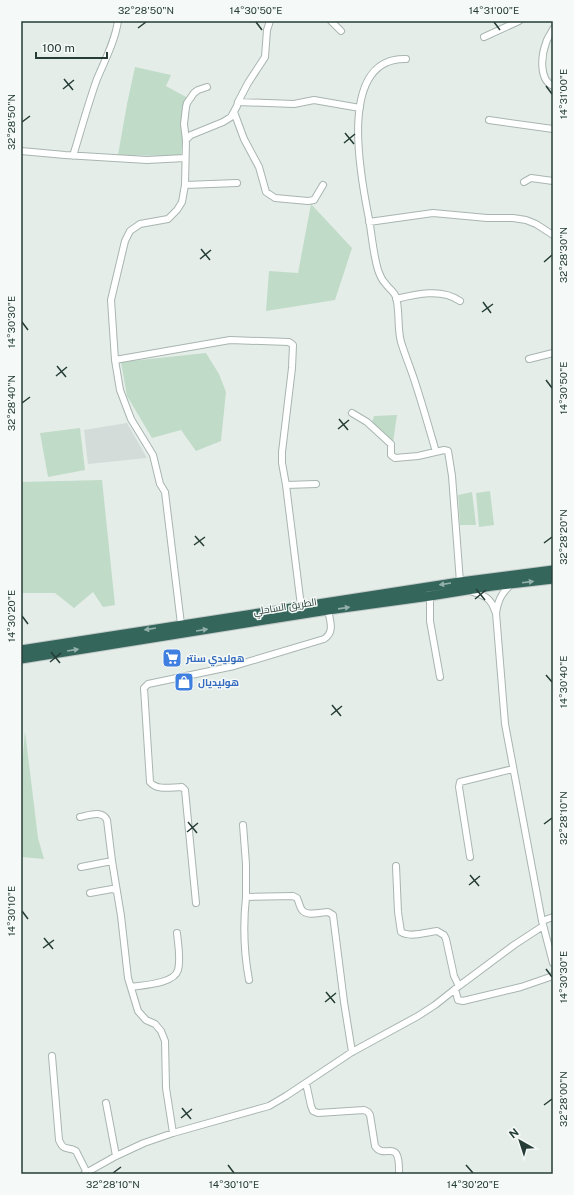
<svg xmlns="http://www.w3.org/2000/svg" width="574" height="1195" font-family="'Public Sans',Cairo,sans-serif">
<rect width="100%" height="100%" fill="#e5ede9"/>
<path fill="#d3dcd8" d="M127 423 147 458 88 464 84 430Z"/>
<path fill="#c0dbc7" d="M135 67 171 75 166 86 186 97 181 156 118 155 127 104Z
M311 204 352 248 335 300 266 311 269 271 298 273Z
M206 353 219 374 226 392 221 441 196 451 181 430 152 438 127 396 121 362Z
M397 415 393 442 372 422 374 416Z
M80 428 85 470 48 477 40 433Z
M102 480 115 605 103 607 93 592 74 608 55 593H21V482Z
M490 491 494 525 479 527 476 493Z
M472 492 476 525H460L458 495Z
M25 731 38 838 44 859 21 857V780Z"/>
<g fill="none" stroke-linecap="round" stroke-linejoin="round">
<defs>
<path id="minor" d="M331 21 341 31
M553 29C551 34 547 38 546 43 541 56 539 80 553 86
M484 37 519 21
M406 59C336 57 361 179 369 219 372 236 373 253 378 270 380 275 381 279 385 283 388 288 394 291 396 297 400 312 397 327 401 342 405 355 410 367 414 379 422 403 429 428 436 452
M238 102 294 104 314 100 360 108
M234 112 244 139 259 167 266 192 275 198 308 201 314 200 323 185
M489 120 553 129
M186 140 191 135 223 122 231 117 237 106 238 102 248 83 265 57 267 30 270 21
M21 151 65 155 147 160 185 158
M73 156C81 130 88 104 97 79 105 60 115 41 118 21
M524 182 531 178 553 181
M185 185 237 183
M369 222 433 213 487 218H513L526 220 536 224 553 235
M396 299C416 294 442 288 460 301
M529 359 553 353
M115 360 230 340 289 342 293 345 292 368 282 452V463L286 485 301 606
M352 413 367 422 391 444V455L395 458 418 456 444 450 448 451 452 476 460 582
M286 485 316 484
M512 584C502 592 498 600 496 613L505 724 542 921 553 963
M470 591C484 596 490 596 495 611
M430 596V621L440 677
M181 624 165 492 160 484 153 455 131 419 120 390 115 360 111 300 125 241 130 231 140 224 168 219 177 210 182 202 185 185 186 140 184 124 186 107 187 103 194 93 198 90 207 87
M80 817C90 815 102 810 107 820L112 861
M243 825 246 864V897L293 896 297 898C299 902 300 908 302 910 307 917 321 912 328 912L333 915 344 1002 352 1052
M470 857 459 787 460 782 513 769
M396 866 398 912 401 932C410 938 427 932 437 931L444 935 446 939 454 976 459 986
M81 867 112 861 121 916 128 978 138 1011 146 1020 155 1024 161 1031 165 1041 166 1088 173 1133
M90 893 112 889 116 890
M246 897C243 925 244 953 249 980
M196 903 185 790 182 787C172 787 157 791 150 782L144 688 148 684 234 666 324 639C335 632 330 621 328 610
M542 921 553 917
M131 987C143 985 174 984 178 970 181 959 178 944 177 933
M455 989 458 1000 463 1001 521 987 553 976
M52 1056 59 1140C64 1152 67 1146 76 1151L87 1173
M306 1083 311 1106 313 1111 318 1113 364 1110 368 1112 370 1115 375 1146C385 1161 400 1135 399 1174
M106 1103 116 1156
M84 1174 116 1156 144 1143 173 1133 269 1106 286 1096 352 1052 418 1016 435 1005 459 986 514 945 543 926"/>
<path id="highway" d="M21 650 460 582 553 570
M21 659 328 610 430 596 492 586 553 579"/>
</defs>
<use href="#minor" stroke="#a8b5b0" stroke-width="8"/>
<use href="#highway" stroke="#c2c9c7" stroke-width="11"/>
<use href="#minor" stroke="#fff" stroke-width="6"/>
<use href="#highway" stroke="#34665c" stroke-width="9"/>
</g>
<defs><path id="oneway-solid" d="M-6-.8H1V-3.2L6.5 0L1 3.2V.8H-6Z"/></defs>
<g fill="#94b0aa">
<use href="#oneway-solid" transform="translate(528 582) rotate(-7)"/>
<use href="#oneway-solid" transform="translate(445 584) rotate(171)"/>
<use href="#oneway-solid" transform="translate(344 608) rotate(-8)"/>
<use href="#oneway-solid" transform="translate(150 629) rotate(171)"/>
<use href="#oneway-solid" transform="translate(202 630) rotate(-9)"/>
<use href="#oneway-solid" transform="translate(73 650) rotate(-9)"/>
</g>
<path fill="none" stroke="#253d36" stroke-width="1.5" d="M256 22 262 30M494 22 500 30M138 28 146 22M64 79 73 90M546 86 552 94M63 89 74 80M22 122 30 116M345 133 354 144M344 143 355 134M201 249 210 260M200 259 211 250M544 262 552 255M483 302 491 313M482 312 493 304M22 322 28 330M57 366 66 377M56 376 67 367M546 380 552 388M22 403 30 397M339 419 348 430M338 429 349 420M195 536 204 546M544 543 552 537M194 545 205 537M476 589 485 600M475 599 486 590M22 616 28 624M51 652 60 663M50 662 61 653M546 675 552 682M332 705 341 716M331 715 342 706M188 822 197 833M544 824 552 818M187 832 198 823M470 875 479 886M469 885 480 876M22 911 28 919M44 938 53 949M43 948 54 940M546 969 552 977M326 992 335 1003M325 1002 336 993M544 1105 552 1099M182 1108 191 1119M181 1118 192 1109M228 1165 234 1173M466 1165 473 1173M113 1173 121 1167"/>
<defs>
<symbol id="supermarket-square" viewBox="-11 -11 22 22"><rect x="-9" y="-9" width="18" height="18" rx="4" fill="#3f7fe0" stroke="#f5f9f7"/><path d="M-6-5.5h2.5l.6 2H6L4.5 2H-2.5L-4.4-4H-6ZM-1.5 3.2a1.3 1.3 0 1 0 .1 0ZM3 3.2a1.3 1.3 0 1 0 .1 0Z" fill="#fff"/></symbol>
<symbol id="shop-square" viewBox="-11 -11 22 22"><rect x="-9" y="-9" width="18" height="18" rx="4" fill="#3f7fe0" stroke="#f5f9f7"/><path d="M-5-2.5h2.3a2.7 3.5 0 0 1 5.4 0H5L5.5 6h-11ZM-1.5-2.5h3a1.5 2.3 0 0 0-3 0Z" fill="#fff"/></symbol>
</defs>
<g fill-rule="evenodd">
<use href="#supermarket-square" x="161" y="647" width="22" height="22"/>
<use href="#shop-square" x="173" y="671" width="22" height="22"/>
</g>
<g text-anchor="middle" stroke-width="3" stroke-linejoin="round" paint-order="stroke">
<g font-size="10" fill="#253d36" stroke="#f5f9f7">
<text transform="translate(285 606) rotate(-9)" y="4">الطريق الساحلي</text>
</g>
<g font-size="10" font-weight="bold" fill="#366cbe" stroke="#f5f9f7" text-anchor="start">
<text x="186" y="662">هوليدي سنتر</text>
<text x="198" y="686">هوليديال</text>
</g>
</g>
<rect width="574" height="1195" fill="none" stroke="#f5f9f7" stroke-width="44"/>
<g transform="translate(520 1141) rotate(321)" stroke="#f5f9f7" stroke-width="3" paint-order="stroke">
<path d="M0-3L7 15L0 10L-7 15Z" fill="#253d36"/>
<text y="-6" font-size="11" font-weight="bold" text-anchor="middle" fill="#253d36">N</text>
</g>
<path d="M36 52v6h71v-6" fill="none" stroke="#253d36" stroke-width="2"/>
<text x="42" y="52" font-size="12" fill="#253d36" stroke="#f5f9f7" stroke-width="3" paint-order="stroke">100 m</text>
<rect x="22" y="22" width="530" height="1151" fill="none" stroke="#253d36" stroke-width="1.5"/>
<g font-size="10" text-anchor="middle" fill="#253d36">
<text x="146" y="14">32°28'50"N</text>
<text x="256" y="14">14°30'50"E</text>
<text x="494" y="14">14°31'00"E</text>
<text transform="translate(563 94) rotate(-90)" y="4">14°31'00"E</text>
<text transform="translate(11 122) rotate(-90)" y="4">32°28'50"N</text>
<text transform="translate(563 255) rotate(-90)" y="4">32°28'30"N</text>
<text transform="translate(11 322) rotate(-90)" y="4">14°30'30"E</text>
<text transform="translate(563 388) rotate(-90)" y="4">14°30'50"E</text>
<text transform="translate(11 403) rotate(-90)" y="4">32°28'40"N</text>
<text transform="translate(563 537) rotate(-90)" y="4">32°28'20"N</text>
<text transform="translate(11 616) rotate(-90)" y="4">14°30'20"E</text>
<text transform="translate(563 682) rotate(-90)" y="4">14°30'40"E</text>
<text transform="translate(563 818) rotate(-90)" y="4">32°28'10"N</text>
<text transform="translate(11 911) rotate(-90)" y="4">14°30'10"E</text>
<text transform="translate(563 977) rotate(-90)" y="4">14°30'30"E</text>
<text transform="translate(563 1099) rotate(-90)" y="4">32°28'00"N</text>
<text x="113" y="1188">32°28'10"N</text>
<text x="234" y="1188">14°30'10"E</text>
<text x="473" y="1188">14°30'20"E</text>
</g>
</svg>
